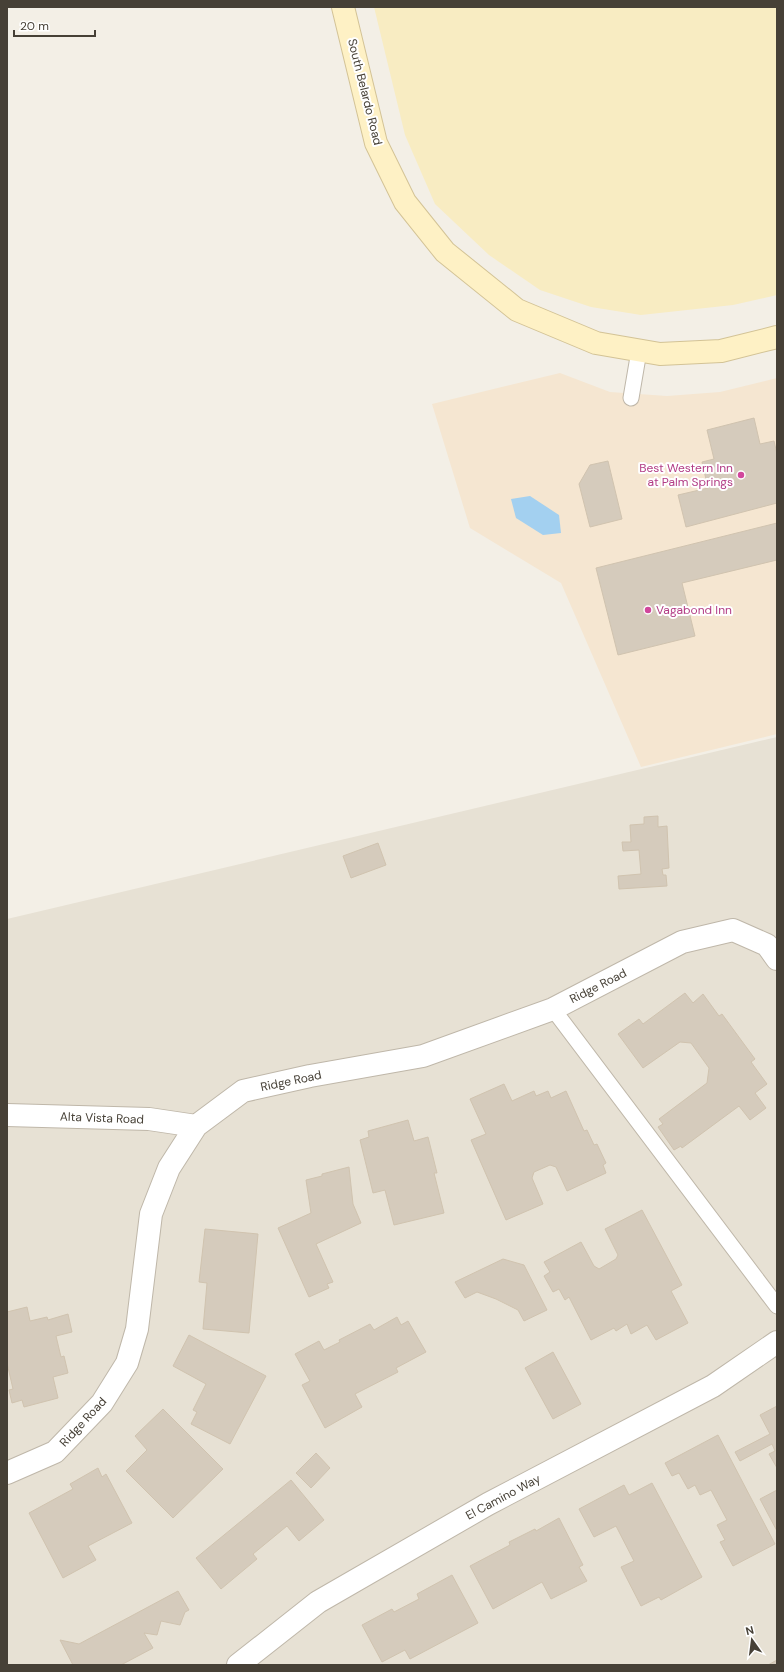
<svg xmlns="http://www.w3.org/2000/svg" width="784" height="1672" font-family="'DM Sans',sans-serif">
<rect width="100%" height="100%" fill="#f3efe6"/>
<path fill="#e7e1d4" d="M777 737V1665H7V919Z"/>
<path fill="#f5e6d1" d="M560 373 610 392 667 396 720 392 777 378V734L641 767 561 583 470 528 432 404Z"/>
<path fill="#f8ecc2" d="M374 7H777V295L733 305 641 315 591 307 540 290 489 255 435 204 405 135Z"/>
<path fill="#a3d0f0" d="M530 496 559 515 561 533 543 535 516 518 511 499Z"/>
<path fill="#d5cbbc" stroke="#d0c3af" d="M754 418 760 444 774 441 777 454V503L686 527 678 495 708 488 702 462 714 459 707 430Z
M608 461 622 519 590 527 579 484 590 465Z
M777 523V560L682 583 695 636 618 655 596 568Z
M658 816V827L667 826 669 868 662 869 663 875H666L667 886 619 889 618 876 641 874 639 850 623 851 622 842H631L630 825 644 824V817Z
M378 843 386 865 351 878 343 856Z
M685 993 693 1003 703 994 719 1016 722 1014 755 1059 751 1062 767 1084 755 1093 766 1108 750 1120 739 1106 682 1148 681 1146 674 1150 658 1127 663 1124 659 1119 707 1083 709 1068 691 1043 680 1042 643 1068 618 1034 639 1019 643 1024Z
M504 1084 512 1101 534 1091 536 1096 548 1091 551 1098 566 1091 584 1131 587 1130 594 1145 597 1144 606 1163 603 1165 606 1173 567 1191 556 1167 550 1165 534 1172 532 1178 543 1204 506 1220 471 1140 486 1134 470 1099Z
M408 1120 414 1141 428 1137 437 1173H434L444 1213 394 1225 385 1190 373 1193 360 1140 369 1137 368 1131Z
M349 1167 353 1204 361 1223 316 1244 333 1282 327 1284 329 1288 309 1297 278 1228 311 1213 306 1180 322 1176V1174Z
M642 1210 682 1285 671 1291 688 1323 656 1340 647 1325 631 1334 627 1324 616 1331 614 1328 591 1340 569 1297 565 1300 559 1289 553 1292 544 1276 550 1272 544 1262 581 1242 594 1266 599 1269 616 1259 618 1255 605 1229Z
M205 1229 258 1234 249 1333 203 1329 207 1283 199 1282Z
M503 1259 524 1265 547 1310 524 1321 518 1310 496 1299 477 1292 465 1298 455 1282Z
M27 1307 30 1321 47 1317 48 1320 68 1314 72 1332 56 1336 61 1357 64 1356 68 1373 53 1377 58 1398 24 1407 22 1400 12 1403 9 1390 13 1389 7 1363V1312Z
M397 1317 401 1325 408 1321 426 1352 396 1368 398 1372 355 1394 362 1407 325 1428 302 1385 310 1381 295 1354 319 1341 324 1350 340 1342 339 1340 370 1324 374 1330Z
M189 1335 266 1376 230 1444 191 1424 197 1412 193 1410 206 1384 173 1366Z
M553 1352 581 1404 553 1419 525 1368Z
M777 1406V1468L769 1454 775 1451 772 1444 740 1461 735 1452 770 1434 760 1415Z
M163 1409 223 1469 173 1518 126 1471 147 1450 135 1436Z
M718 1435 775 1544 733 1566 720 1542 725 1540 717 1525 727 1520 711 1490 700 1495 695 1485 688 1489 679 1473 672 1476 665 1463Z
M316 1453 330 1468 311 1488 296 1473Z
M98 1468 102 1477 106 1474 132 1523 88 1546 96 1560 63 1578 29 1513 73 1489 70 1484Z
M291 1480 324 1520 299 1541 287 1526 253 1554 257 1559 221 1589 196 1558Z
M652 1483 702 1577 661 1600 659 1597 641 1606 621 1567 634 1561 616 1526 594 1537 579 1509 624 1485 629 1495Z
M777 1490V1531L760 1499Z
M559 1518 583 1565 579 1567 587 1581 551 1599 542 1582 493 1609 470 1566 510 1545 509 1542 535 1529 536 1531Z
M452 1575 478 1623 410 1659 405 1650 382 1662 362 1625 392 1609 394 1612 419 1599 417 1594Z
M178 1591 189 1610 185 1612 180 1625 161 1621 157 1635 144 1633 153 1648 121 1665H73L60 1640 79 1644Z
M777 1660V1665H768Z"/>
<g fill="none" stroke-linecap="round" stroke-linejoin="round">
<defs>
<path id="lane" d="M631 398 639 351
M553 1009 777 1306"/>
<path id="street" d="M7 1115 149 1119 196 1126
M7 1473 55 1452 102 1403 127 1363 137 1329 151 1214 169 1168 196 1126 243 1091 310 1076 423 1056 553 1009 682 942 733 930 767 945 777 959
M238 1665 318 1602 488 1504 713 1386 777 1342"/>
<path id="secondary" d="M343 7 376 143 405 202 445 252 517 310 596 343 660 354 721 351 777 337"/>
</defs>
<use href="#lane" stroke="#bfb7a9" stroke-width="17"/>
<use href="#street" stroke="#bfb7a9" stroke-width="24"/>
<use href="#secondary" stroke="#d3c396" stroke-width="24"/>
<use href="#lane" stroke="#fff" stroke-width="15"/>
<use href="#street" stroke="#fff" stroke-width="22"/>
<use href="#secondary" stroke="#fef1c5" stroke-width="22"/>
</g>
<g fill="#d1479c" stroke="#fff" stroke-width="1.5">
<circle cx="741" cy="475" r="4"/>
<circle cx="648" cy="610" r="4"/>
</g>
<g text-anchor="middle" stroke-width="4" stroke-linejoin="round" paint-order="stroke">
<g font-size="12" fill="#464036" stroke="#fff">
<text transform="translate(365 92) rotate(76)" y="4">South Belardo Road</text>
<text transform="translate(598 986) rotate(-27)" y="4">Ridge Road</text>
<text transform="translate(291 1081) rotate(-12)" y="4">Ridge Road</text>
<text transform="translate(102 1118) rotate(2)" y="4">Alta Vista Road</text>
<text transform="translate(83 1422) rotate(-47)" y="4">Ridge Road</text>
<text transform="translate(503 1497) rotate(-28)" y="4">El Camino Way</text>
</g>
<g font-size="12" fill="#b23c85" stroke="#fff" text-anchor="end">
<text x="733" y="472">Best Western Inn<tspan x="733" dy="14">at Palm Springs</tspan></text>
<text x="656" y="614" text-anchor="start">Vagabond Inn</text>
</g>
</g>
<rect width="784" height="1672" fill="none" stroke="#464036" stroke-width="16"/>
<g transform="translate(752 1640) rotate(346)" stroke="#ffffff" stroke-width="3" paint-order="stroke">
<path d="M0-3L7 15L0 10L-7 15Z" fill="#464036"/>
<text y="-6" font-size="11" font-weight="bold" text-anchor="middle" fill="#464036">N</text>
</g>
<path d="M14 30v6h81v-6" fill="none" stroke="#464036" stroke-width="2"/>
<text x="20" y="30" font-size="12" fill="#464036" stroke="#ffffff" stroke-width="3" paint-order="stroke">20 m</text>
</svg>
